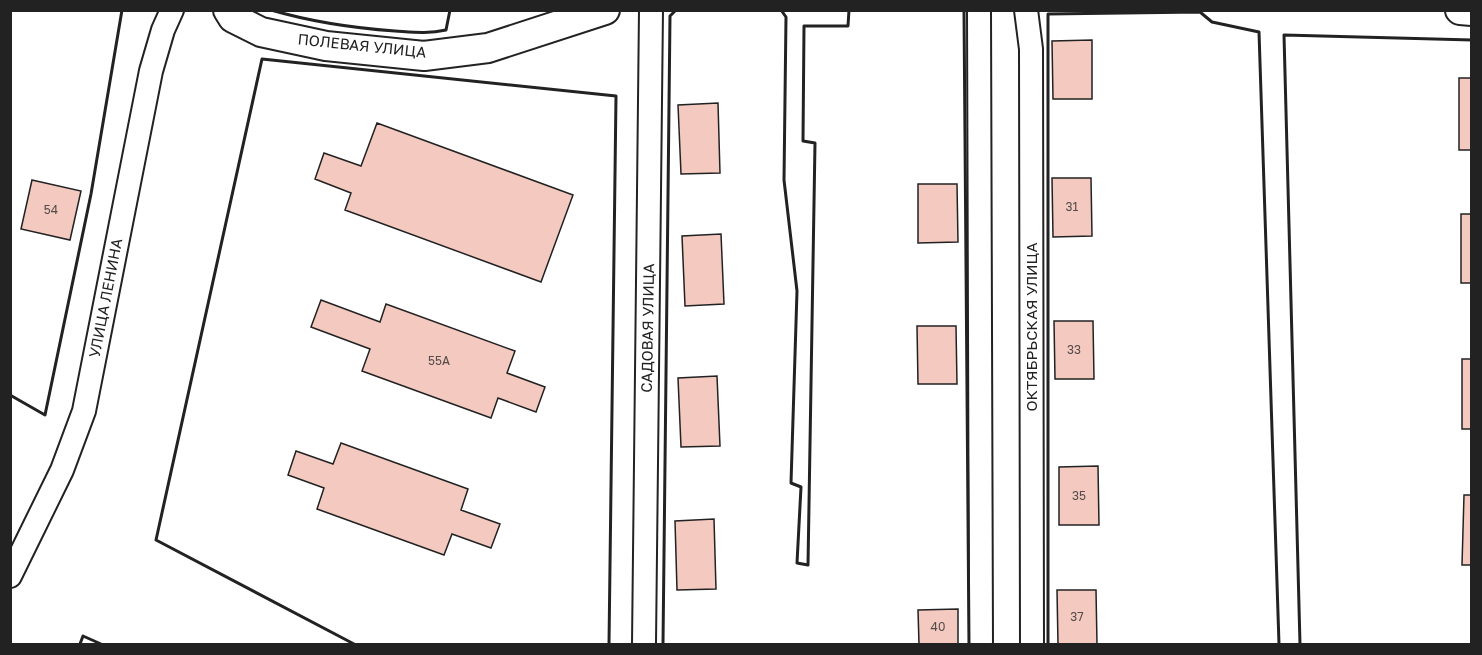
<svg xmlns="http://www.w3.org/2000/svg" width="1482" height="655" font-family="'Golos Text',sans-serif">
<rect width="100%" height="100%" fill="#fff"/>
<path fill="#f3c9c0" stroke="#222" stroke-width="1.5" d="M1092 40V99H1053L1052 41Z
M1459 78H1472V150H1459Z
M718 103 720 173 681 174 678 105Z
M377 123 573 195 541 282 345 210 351 193 315 179 324 153 361 166Z
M1052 178H1091L1092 236 1053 237Z
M32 180 81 191 70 240 21 229Z
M918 184H957L958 242 918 243Z
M1461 214H1472V283H1461Z
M721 234 724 304 685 306 682 236Z
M321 300 380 322 386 304 515 351 507 373 545 387 536 412 498 398 491 418 362 371 370 349 311 327Z
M1054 321H1093L1094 379H1055Z
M917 326H956L957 384H918Z
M1462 359H1472V429H1462Z
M717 376 720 446 681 447 678 378Z
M341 443 468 489 461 510 500 524 491 548 452 534 444 555 317 509 324 488 288 475 296 451 333 464Z
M1098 466 1099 525H1059V467Z
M1464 495H1472V565H1462Z
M714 519 716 589 677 590 675 521Z
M1057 590H1096L1097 644H1058Z
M958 609V644H919L918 610Z"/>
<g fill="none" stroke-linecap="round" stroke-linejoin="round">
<defs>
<path id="minor" d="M979 10 981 644
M1026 10 1031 49 1032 644
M10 576 62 470 84 411 151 71 163 30 172 10
M644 644 651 10"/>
<path id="tertiary" d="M228 10 233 18 261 32 326 46 424 56 488 48 605 10
M1460 10 1472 11"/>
</defs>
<use href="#minor" stroke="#222" stroke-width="26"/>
<use href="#tertiary" stroke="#222" stroke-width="32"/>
<use href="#minor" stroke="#fff" stroke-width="22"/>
<use href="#tertiary" stroke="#fff" stroke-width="28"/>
<path stroke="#222" stroke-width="3" d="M271 10C312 22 353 28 395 31 412 32 428 34 446 30L450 10
M781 10 786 17 784 180 797 291 791 483 801 487 797 563 808 565 815 143 803 141 804 26H848L849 10
M964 10 969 644
M10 395 45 415 91 194 122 10
M80 644 83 636 101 644
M354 644 156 540 262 59 616 96 609 644
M663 644 670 16 676 10
M1048 644V14L1200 12 1212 22 1259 32 1279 644
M1300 644 1284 35 1472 40"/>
</g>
<g text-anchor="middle" stroke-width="4.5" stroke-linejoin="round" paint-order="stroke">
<g font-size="12" fill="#564c4a">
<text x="1072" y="211">31</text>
<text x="51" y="214">54</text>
<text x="1074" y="354">33</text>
<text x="439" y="365">55А</text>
<text x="1079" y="500">35</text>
<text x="1077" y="621">37</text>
<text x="938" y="631">40</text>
</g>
<g font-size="15" fill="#222" stroke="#fff">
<text transform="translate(362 46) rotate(6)" y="5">ПОЛЕВАЯ УЛИЦА</text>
<text transform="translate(106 298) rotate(-79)" y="5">УЛИЦА ЛЕНИНА</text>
<text transform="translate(1032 327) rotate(-90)" y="5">ОКТЯБРЬСКАЯ УЛИЦА</text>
<text transform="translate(648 328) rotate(-89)" y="5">САДОВАЯ УЛИЦА</text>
</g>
</g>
<rect width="1482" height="655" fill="none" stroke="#222222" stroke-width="24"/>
</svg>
